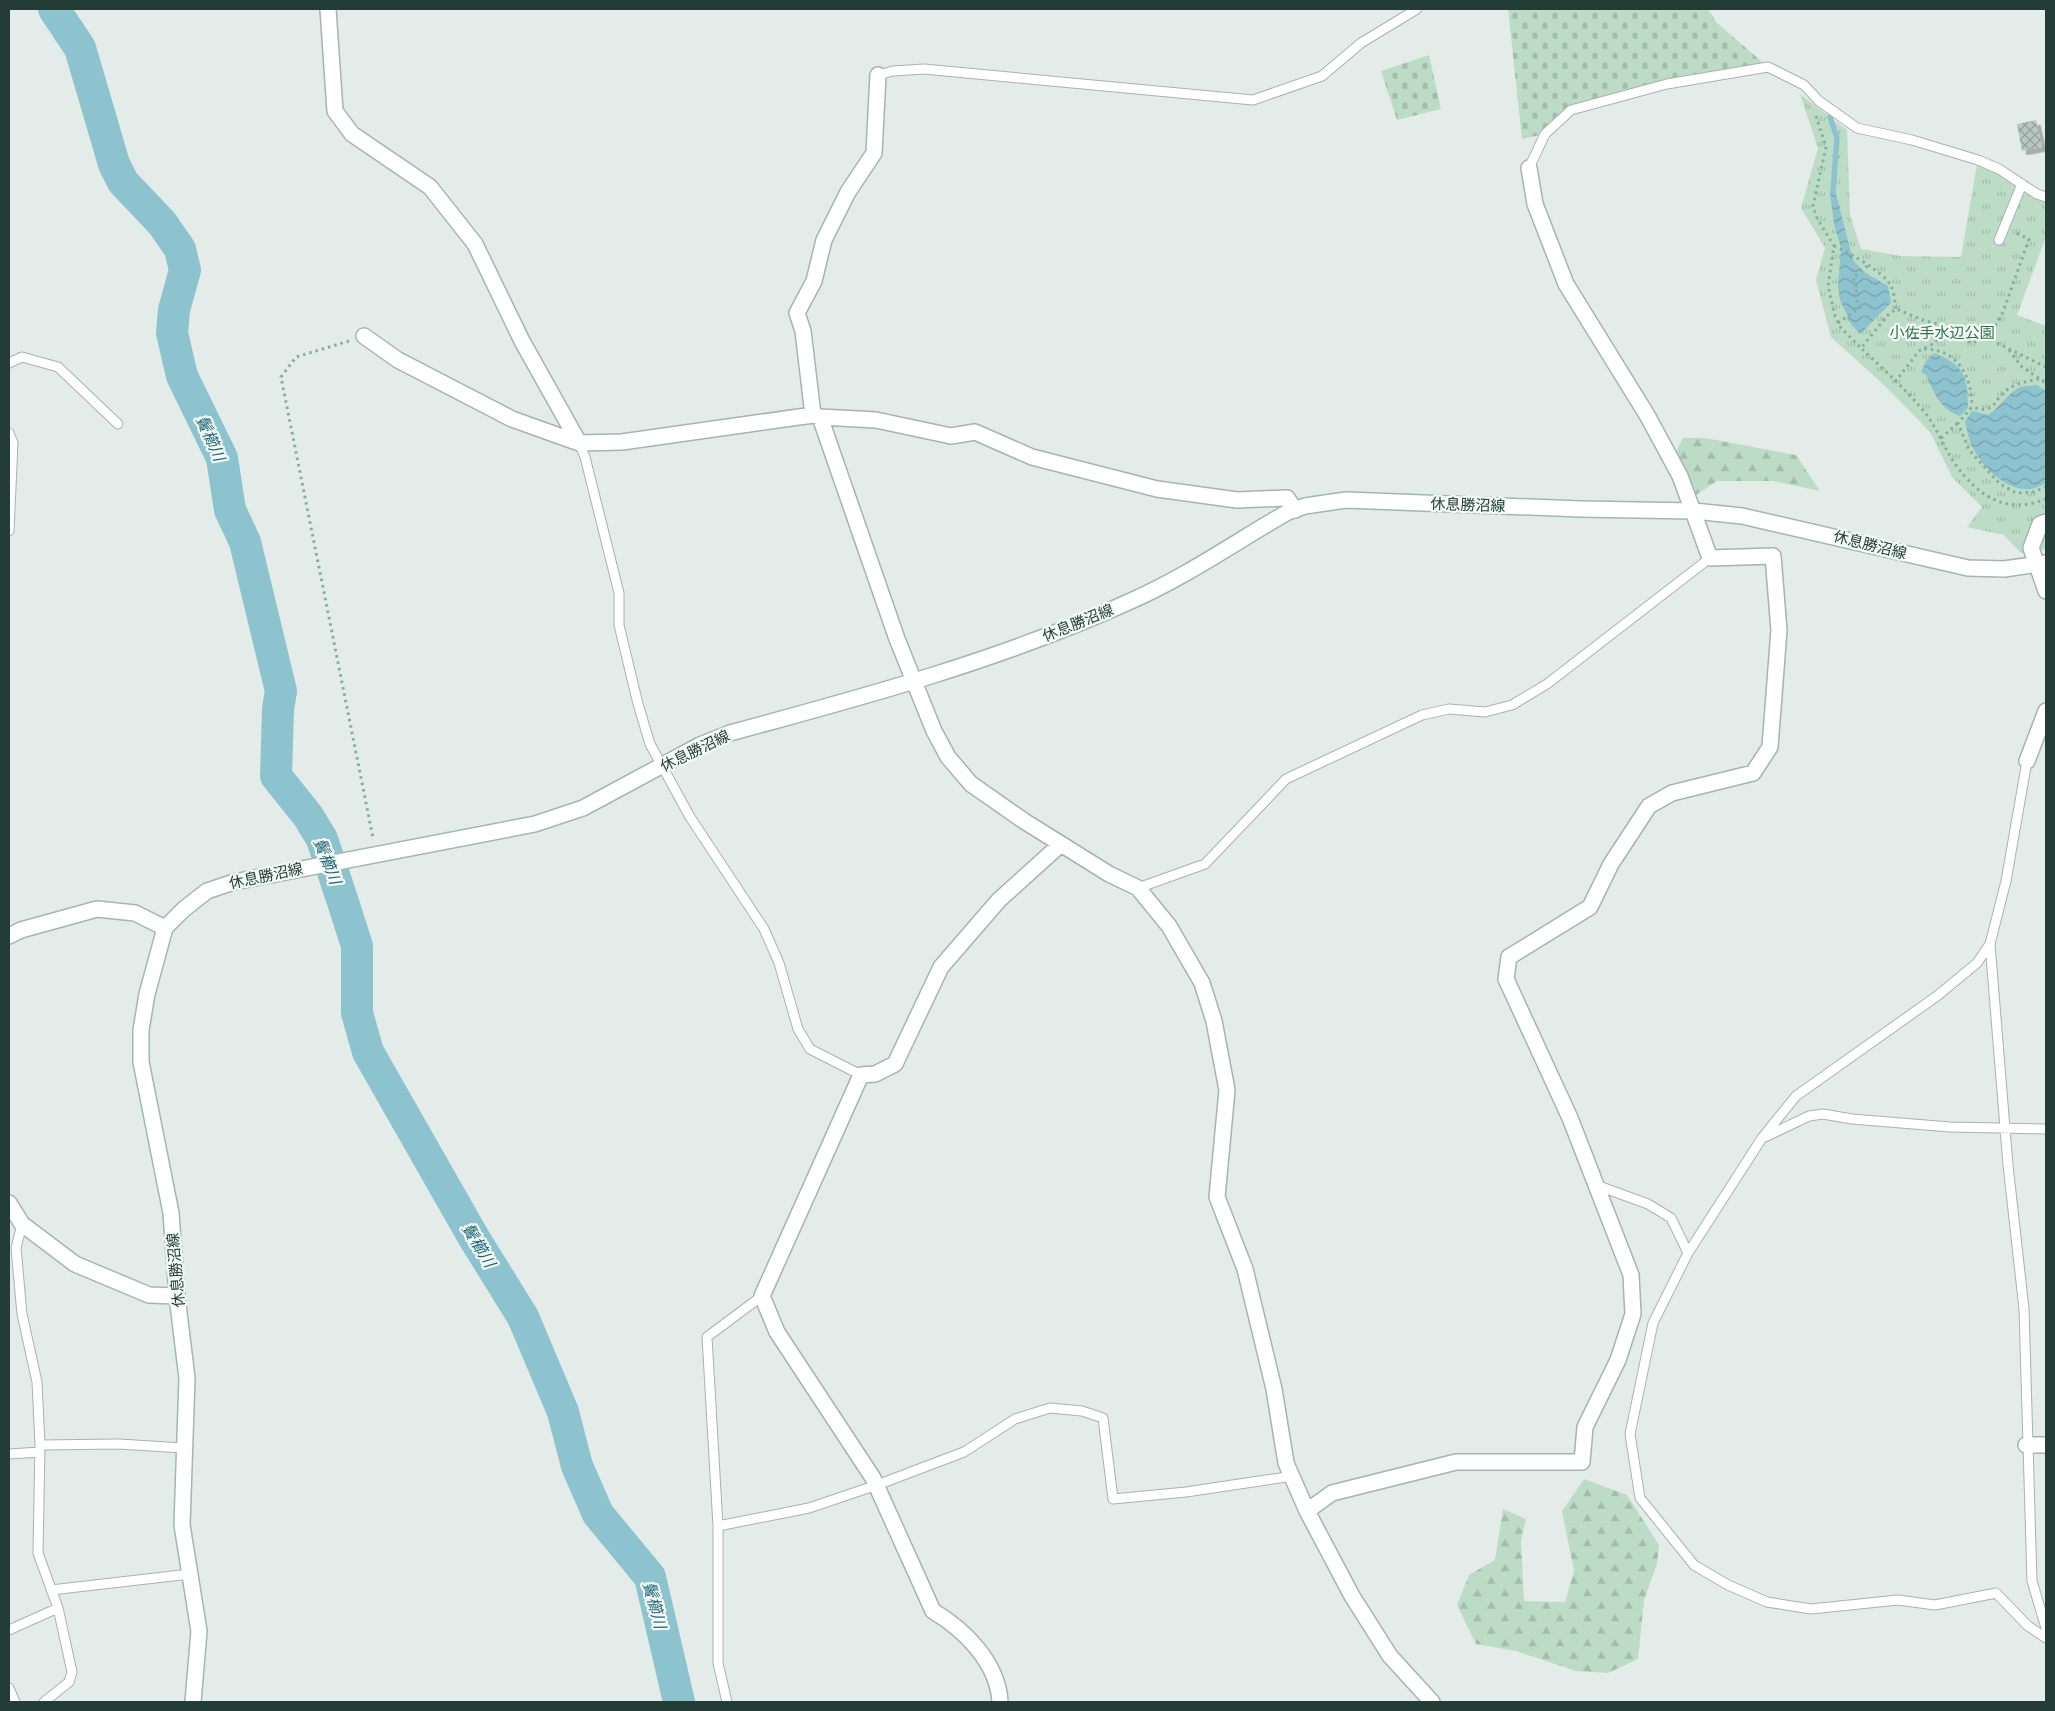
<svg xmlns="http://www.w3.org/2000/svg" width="2055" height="1711" font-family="Montserrat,'Noto Sans JP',sans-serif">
<defs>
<pattern id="grass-tufts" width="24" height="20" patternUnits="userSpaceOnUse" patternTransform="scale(1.25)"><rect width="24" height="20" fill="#bddcc6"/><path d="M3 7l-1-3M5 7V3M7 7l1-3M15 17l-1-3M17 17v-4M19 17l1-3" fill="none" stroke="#a2beab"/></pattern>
<pattern id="forest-firs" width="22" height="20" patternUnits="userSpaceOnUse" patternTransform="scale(1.25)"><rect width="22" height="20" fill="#bddcc6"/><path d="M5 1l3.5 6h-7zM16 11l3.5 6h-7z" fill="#a2beab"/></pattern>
<pattern id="cemetery-stones" width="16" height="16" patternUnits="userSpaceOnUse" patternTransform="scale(1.25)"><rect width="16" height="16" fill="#bddcc6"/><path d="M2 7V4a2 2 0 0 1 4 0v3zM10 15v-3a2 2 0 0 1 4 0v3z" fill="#a2beab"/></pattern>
<pattern id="water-waves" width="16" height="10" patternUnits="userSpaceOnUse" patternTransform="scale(1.25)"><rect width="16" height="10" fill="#8dc3cf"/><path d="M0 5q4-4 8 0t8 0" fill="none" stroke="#73a0a9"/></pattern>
<pattern id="building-cross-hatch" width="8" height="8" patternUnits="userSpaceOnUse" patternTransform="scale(1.25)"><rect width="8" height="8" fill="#b8c7c1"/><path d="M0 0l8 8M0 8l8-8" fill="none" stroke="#95a39e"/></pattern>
<filter id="shadow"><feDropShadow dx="4.5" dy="4.5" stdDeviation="0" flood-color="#0004"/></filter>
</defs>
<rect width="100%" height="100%" fill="#e3ece8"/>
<path fill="url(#grass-tufts)" d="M1800 94 1847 130 1850 215 1861 249 1901 256 1961 257 1977 164 1999 169 2046 197V237L2017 315 2046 326V549L2021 553 2004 535 1967 527 1982 507 1952 477 1930 432 1885 386 1831 337 1816 280 1825 248 1801 208 1818 148Z"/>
<path fill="url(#forest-firs)" d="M1683 438H1705L1796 455 1820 491 1773 481H1717L1696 495 1675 454Z
M1584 1479 1627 1495 1659 1545 1657 1564 1644 1600 1638 1659 1608 1673 1576 1671 1516 1651 1476 1644 1457 1605 1469 1575 1495 1560 1503 1509 1526 1519 1521 1540 1524 1601 1565 1602 1574 1571 1562 1511Z"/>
<path fill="url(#cemetery-stones)" d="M1508 9H1708L1717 23 1768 67 1571 110 1545 134 1522 139Z
M1429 55 1441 109 1397 120 1381 71Z"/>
<path fill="url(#water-waves)" d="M1835 190 1853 260 1864 272 1888 286 1891 303 1860 334 1851 324 1840 300 1838 286 1841 248 1834 224 1830 193Z
M1934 353C1964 365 1968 376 1968 408L1960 416C1940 409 1934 393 1926 375L1921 372 1926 361Z
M2037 385 2046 391V483C2042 485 2036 488 2031 489 2006 492 1981 466 1971 444 1968 437 1967 429 1965 422L1972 411 1988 415C2000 408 2007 393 2020 387 2025 385 2032 386 2037 385Z"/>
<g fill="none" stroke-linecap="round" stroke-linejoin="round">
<path stroke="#8dc3cf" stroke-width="5.5" d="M1830 117 1837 138 1833 192"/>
<path stroke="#8dc3cf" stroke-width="32" d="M54 9 80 48 114 164 123 182 162 223 180 249 185 270 174 310 172 333 182 376 222 458 230 510 245 542 281 691 278 709 276 776 308 816 322 839 343 902 357 946V1013L368 1052 474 1238 523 1317 563 1412 577 1466 598 1514 650 1577 679 1702"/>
</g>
<path fill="url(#building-cross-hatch)" filter="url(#shadow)" d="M2036 120 2042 147 2022 151 2017 124Z"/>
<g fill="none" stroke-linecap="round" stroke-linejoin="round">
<defs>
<path id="lane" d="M878 75 893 71 924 69 1253 100 1322 76 1361 43 1417 9
M1529 168 1545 134 1571 110 1667 84 1768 67 1804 85 1819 101 1857 128 1912 140 1978 160 1999 169 2037 194 2046 197
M1999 240 2022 184
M9 363 22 357 58 367 118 424
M9 433 13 443 9 531
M579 443 585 457 619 593V625L638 704 650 744 690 817 764 929 779 963 798 1029 810 1049 861 1075
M2027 761 2006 881 1990 944 1977 963 1937 996 1796 1096 1762 1138 1688 1253 1653 1323 1630 1434 1640 1498 1694 1565 1728 1585 1767 1602 1811 1609 1898 1600 1935 1605 1996 1593 2028 1626 2046 1638
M1138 888 1205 864 1286 779 1422 715 1449 709 1485 712 1512 705 1547 684 1710 558
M1990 944 2008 1165 2024 1309 2032 1581 2046 1628
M1765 1137 1809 1116 1823 1114 1852 1119 1950 1127 2046 1129
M1596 1185 1648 1204 1671 1218 1688 1253
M40 1445 119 1444 183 1448
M9 1454 40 1452
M718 1526 809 1508 877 1485 964 1452 1015 1419 1050 1408 1082 1411 1103 1418 1113 1499 1186 1492 1293 1476
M51 1590 190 1574
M9 1630 58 1608 38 1553 40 1445 37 1382 22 1314 16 1248 22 1224
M9 1688 15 1702
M44 1702 69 1682 72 1672 58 1608
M727 1702 718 1663V1526L707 1337 762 1296"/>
<path id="street" d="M328 9 335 111 352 134 430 187 475 244 522 341 579 443
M878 75 874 153 848 192 824 240 814 281 797 313 803 331 813 415 820 417 876 420 951 436 975 432 1032 457 1157 489 1237 500 1287 498 1295 510
M364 336 398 360 512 419 579 443 622 442 813 415
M820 417 897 639 934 731 948 757 971 784 1024 821 1109 874 1138 888 1169 926 1202 983 1214 1021 1227 1090 1217 1197 1245 1269 1274 1389 1286 1463 1307 1511 1352 1596 1390 1656 1432 1702
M2046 522 2040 524 2031 548 2046 591
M2027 761 2046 711
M2026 1445H2046
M1307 1511 1332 1493 1456 1462H1582L1585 1427 1618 1360 1633 1314 1631 1275 1570 1118 1506 979 1509 957 1590 907 1611 864 1649 806 1672 793 1753 773 1770 747 1779 630 1773 556 1710 558 1680 476 1647 415 1566 284 1535 204 1529 168
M1000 1702C998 1663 965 1630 933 1611L873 1478 777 1332 762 1296 861 1075 875 1074 895 1064 941 967 999 900 1061 844"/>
<path id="secondary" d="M9 936 21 930 97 909 135 913 165 928
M9 1203 22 1224 75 1264 149 1295 177 1296
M193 1702 199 1631 182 1525 187 1378 177 1296 171 1213 141 1062V1030L147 994 165 928 184 909 207 891 234 882 535 824 583 808 700 745 730 733C867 696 1004 659 1133 600 1187 576 1237 541 1288 512L1305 506 1346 500 1581 509 1694 511 1742 516 1968 568 2004 569 2046 563"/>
</defs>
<use href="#lane" stroke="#a6b4af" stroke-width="11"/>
<use href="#street" stroke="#a6b4af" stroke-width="18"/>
<use href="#secondary" stroke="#a1b7b0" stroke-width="18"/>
<path stroke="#85aea2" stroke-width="3" stroke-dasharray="2.5 4" stroke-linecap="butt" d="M1816 116 1826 147 1813 206 1817 218 1834 246 1828 286 1835 316 1841 328 1861 348
M1834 246C1848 252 1884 272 1891 286 1894 292 1895 302 1896 309
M1838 323 1860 307 1853 293 1858 290 1853 278 1867 266
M1989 337 2003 312 2029 239 2016 233
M349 341 296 357 281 377 373 838
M1924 349C1958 349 1972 377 1972 407
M2009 350 2022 367 2046 383
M2046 367 1999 344 1989 337 1971 343 1949 327 1923 320 1896 309 1888 315 1861 348C1883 369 1907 390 1926 414 1938 430 1944 448 1955 464 1978 496 2006 515 2046 499
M2039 379C2028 381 2017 383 2008 389 1993 399 1996 415 1972 407L1958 423 1969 450 2000 484 2016 493 2033 492 2046 487
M1895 382 1919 351 1933 344 1949 327
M1941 438 1958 423"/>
<use href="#lane" stroke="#fff" stroke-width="9"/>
<use href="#street" stroke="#fff" stroke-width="15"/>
<use href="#secondary" stroke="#fff" stroke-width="15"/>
</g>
<g text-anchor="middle" stroke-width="4.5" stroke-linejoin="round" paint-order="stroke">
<g font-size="15" fill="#2f724a" stroke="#f3f9f6">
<text x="1942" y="338">小佐手水辺公園</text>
</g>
<g font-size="15" fill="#233d36" stroke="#f3f9f6">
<text transform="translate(1468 505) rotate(2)" y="5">休息勝沼線</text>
<text transform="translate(1870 545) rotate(14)" y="5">休息勝沼線</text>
<text transform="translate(1078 623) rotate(-22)" y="5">休息勝沼線</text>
<text transform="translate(695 751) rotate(-26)" y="5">休息勝沼線</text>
<text transform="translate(266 876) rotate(-12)" y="5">休息勝沼線</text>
<text transform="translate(176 1270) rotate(-95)" y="5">休息勝沼線</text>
</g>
<g font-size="16" font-style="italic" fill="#206676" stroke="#f3f9f6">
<text transform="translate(211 438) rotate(66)" y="6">鬢櫛川</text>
<text transform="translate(328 861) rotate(69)" y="6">鬢櫛川</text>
<text transform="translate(479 1245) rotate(59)" y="6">鬢櫛川</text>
<text transform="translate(655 1605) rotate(75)" y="6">鬢櫛川</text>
</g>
</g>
<rect width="2055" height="1711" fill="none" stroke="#233d36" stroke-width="20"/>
</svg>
